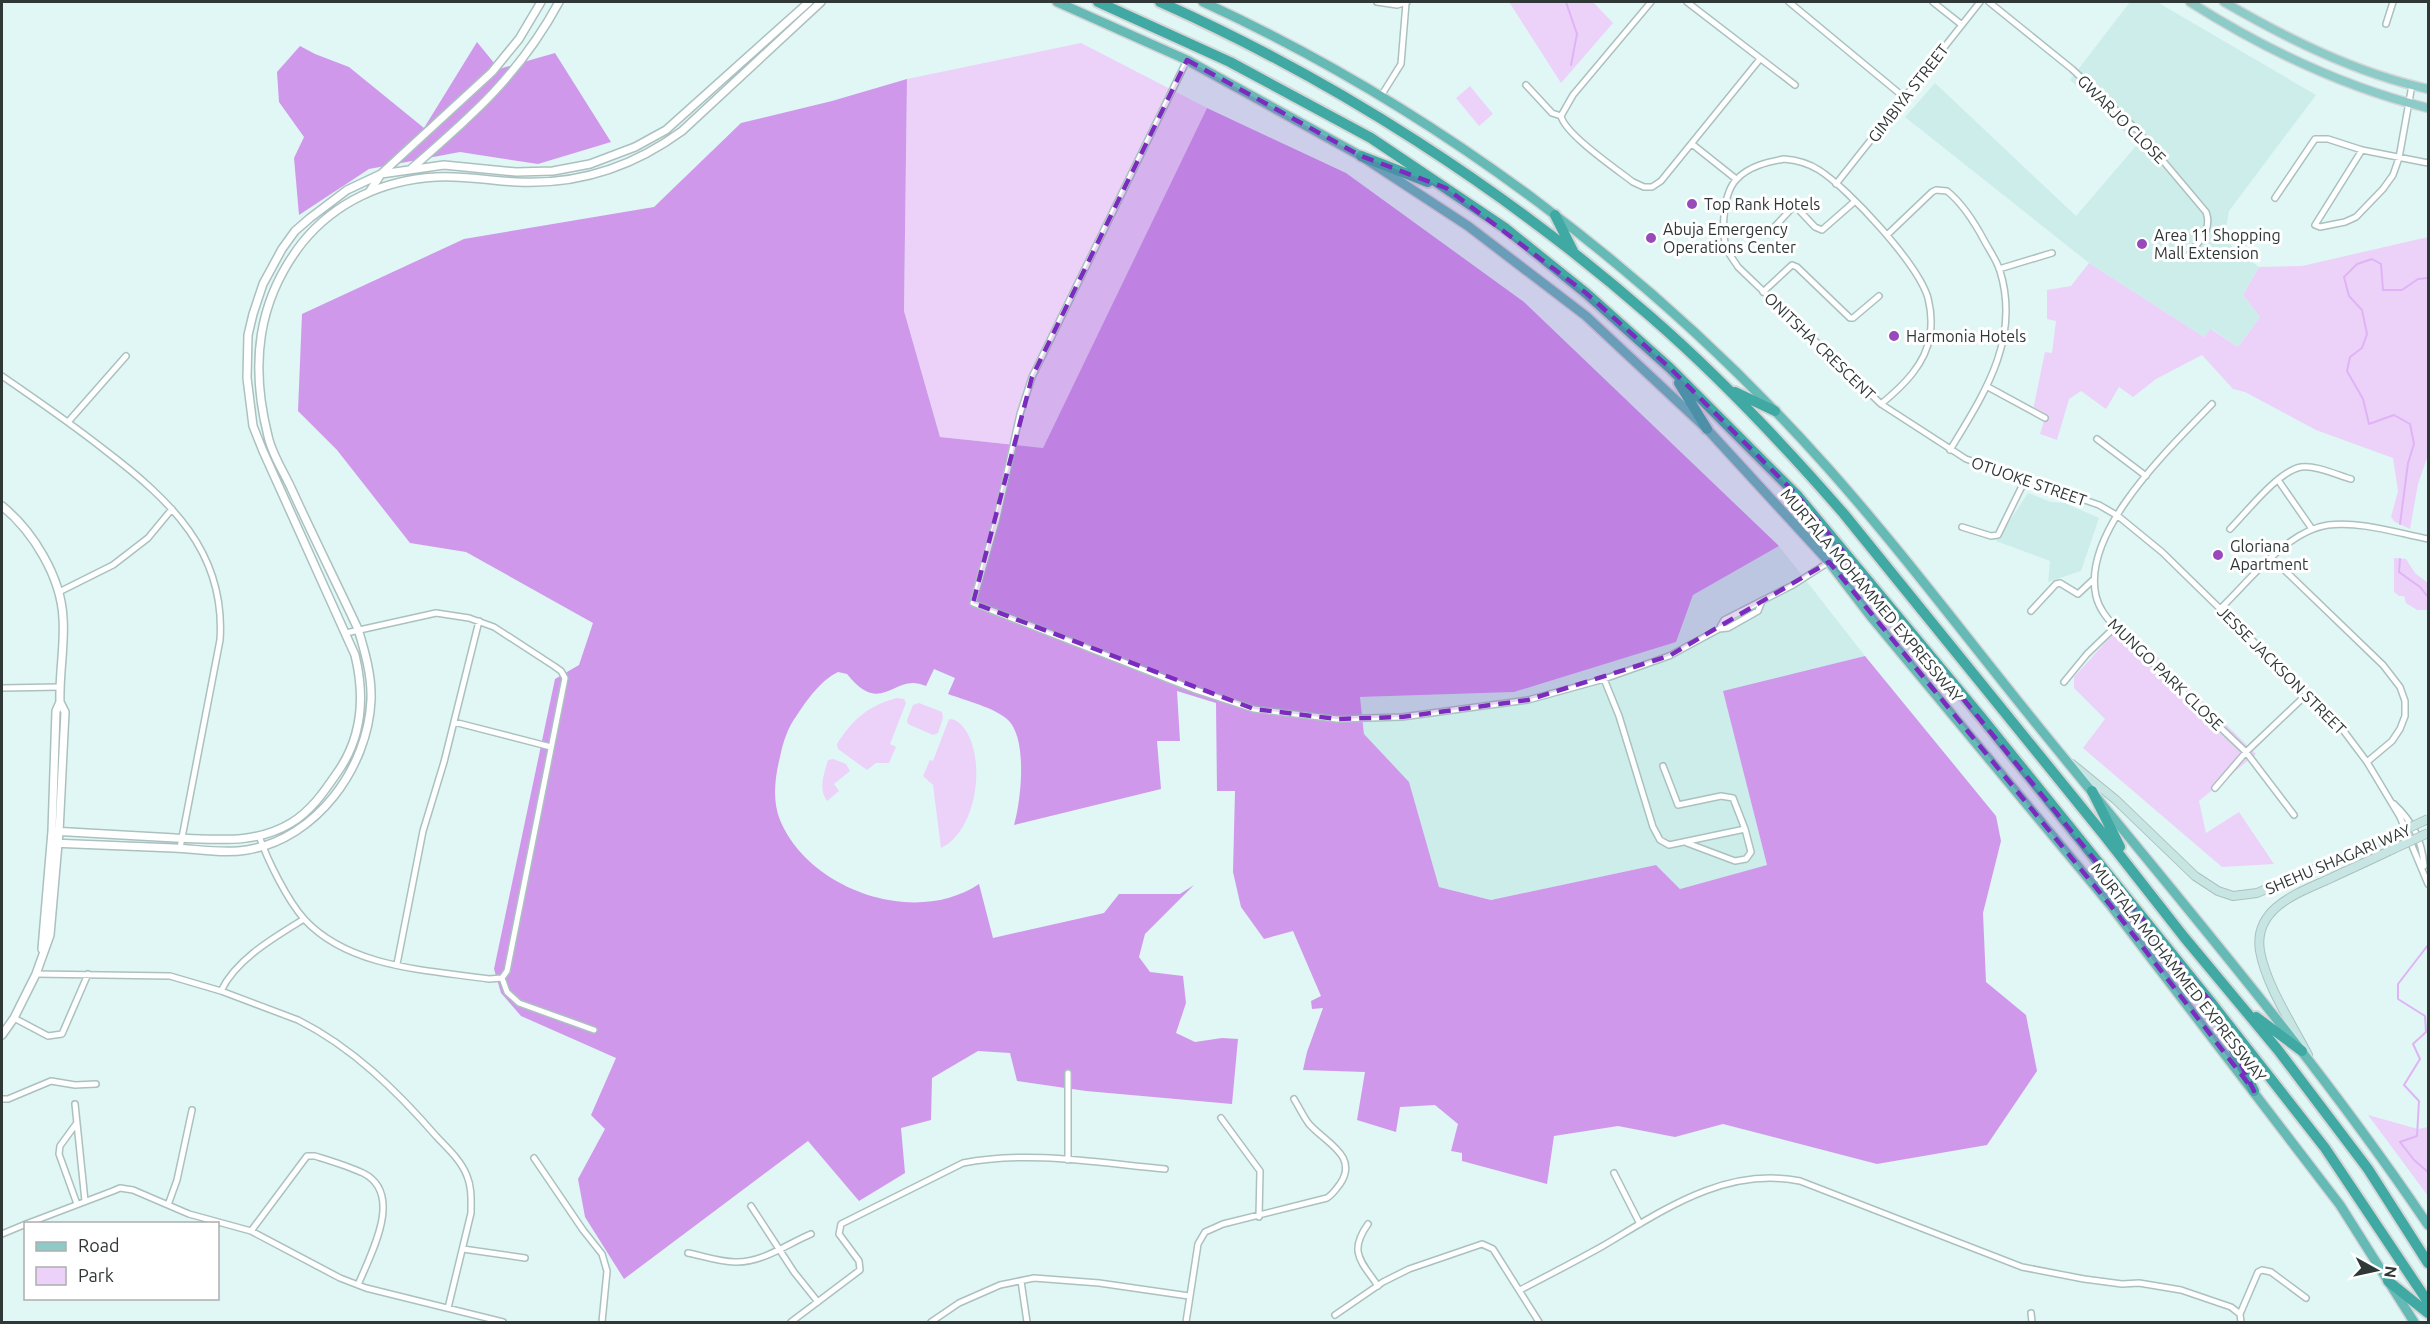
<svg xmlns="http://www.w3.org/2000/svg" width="2430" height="1324" font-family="Ubuntu,sans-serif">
<rect width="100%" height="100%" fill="#e0f7f5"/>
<path fill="#cdedea" d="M2130 2H2157L2316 95 2229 211 2225 233 2232 247 2259 267 2243 295 2260 317 2238 347 2212 329 2204 337 2089 263 1905 117 1935 83 2076 216 2136 146 2113 118 2070 80Z
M2028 493 2051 502 2065 503 2099 518 2081 571 2048 582 2050 561 1996 541Z
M1779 546 1865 656 1724 692 1767 865 1680 889 1656 865 1491 900 1439 887 1409 783 1364 734 1360 697 1514 692 1675 642 1693 595Z"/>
<path fill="#ecd2f9" d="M1509 2H1593L1613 23 1561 83Z
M1081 43 1207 108 1043 448 940 437 904 311 907 79Z
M1470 86 1493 114 1479 126 1456 98Z
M2428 237V455L2418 484 2410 529 2395 522 2391 517 2398 491 2393 458 2316 430 2245 392 2233 389 2202 355 2156 379 2133 397 2119 387 2106 409 2081 391 2069 399 2057 440 2040 434 2044 421 2032 414 2033 410 2045 352 2052 353 2056 321 2047 319V290L2071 286 2089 263 2204 337 2211 329 2238 347 2260 317 2243 295 2259 267 2302 266Z
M2394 558 2406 559 2415 573 2428 583V610H2417L2406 603 2404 596H2399L2394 592Z
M2123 623 2256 754 2199 801 2206 833 2239 812 2274 864 2222 867 2083 748 2105 719 2074 688V677Z
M897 698 904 699 906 703 890 744 896 747 889 763H876L867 770 838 749 837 744C852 720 869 705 897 698Z
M919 703 942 712 943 718 938 733 933 735 908 724 907 720 913 705Z
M949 719C956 719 960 723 964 728 987 759 977 831 941 848L933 785 923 776 930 760 933 761Z
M833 759 846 764 850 771 834 784 839 791 827 801C818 788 824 774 828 760Z
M2368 1115 2418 1129 2428 1127V1196Z"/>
<path fill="#d098eb" d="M477 42 499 69 555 53 611 142 538 164 460 152 369 169 299 215 294 158 304 137 279 102 277 72 300 46 315 54 349 67 424 128Z
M907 79 904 311 940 437 1043 448 1207 108 1346 173 1524 302 1779 546 1693 595 1676 642 1514 692 1360 697 1364 734 1409 782 1439 887 1491 900 1656 865 1680 889 1767 865 1723 691 1865 656 1996 816 2001 841 1983 913 1986 982 2026 1015 2037 1071 1987 1145 1877 1164 1723 1124 1675 1137 1618 1126 1554 1136 1547 1184 1462 1161V1153L1451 1151 1458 1124 1435 1105 1400 1107 1396 1132 1357 1120 1365 1072 1303 1070 1307 1052 1323 1008 1312 1009 1311 1001 1321 996 1293 931 1264 939 1241 907 1233 872 1235 791H1217L1216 703 1177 691 1180 741H1157L1161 789 1014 825C1021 801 1028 739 1008 720 996 708 964 700 948 694L955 678 934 669 926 686C893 671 883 719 847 674L838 672C821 680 807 700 797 715 788 727 783 742 780 757 775 777 772 800 780 820 809 890 915 927 979 884L993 938 1104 913 1119 894H1180L1194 885 1145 934 1139 957 1150 972 1183 976 1186 1003 1176 1033 1195 1042 1222 1038 1238 1039 1232 1104 1086 1091 1017 1081 1010 1053 978 1051 932 1078 931 1120 901 1128 905 1173 859 1201 808 1141 624 1279 585 1217 578 1179 605 1129 591 1115 616 1058 521 1016 501 993 494 969 555 679 579 665 593 623 466 552 410 543 337 450 298 411 302 314 464 239 654 207 741 123 832 101Z"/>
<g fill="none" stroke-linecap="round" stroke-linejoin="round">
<path stroke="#e0b3f6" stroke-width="2" d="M1566 2 1577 34 1571 65
M2400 524 2408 463 2414 444 2410 424 2394 415 2369 424 2363 399 2347 371 2350 357 2362 348 2367 334 2362 310 2349 296 2344 277 2357 264 2372 259 2381 264 2383 290H2402L2418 279 2428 278
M2400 559 2399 572 2420 587 2428 597
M2428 945 2398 984V999L2425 1016 2426 1032 2413 1044 2420 1059 2404 1085 2419 1101 2417 1136 2400 1142 2414 1160 2428 1172"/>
<defs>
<path id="minor" d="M1377 2 1397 5 1407 2
M1651 2 1573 95 1561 116C1565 134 1616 169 1633 182L1644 187H1652L1661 181 1760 59
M1687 2 1795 85
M1789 2 1905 98
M1933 2 1962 25
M1989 2 2072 69 2137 130 2206 212C2213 230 2198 242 2188 256
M2386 24 2393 2
M1187 60 1032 377 1020 414 997 518 973 603 1193 689 1254 709 1337 719 1402 717 1528 700 1604 679 1669 656 1719 629 1728 628 1758 611 1762 601
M1526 85 1552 113 1561 116
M1381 96 1401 64 1406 3
M1692 144 1736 179
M2362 150 2315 225 2320 227 2345 222 2356 217 2383 189 2393 175 2399 158 2412 85
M1784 159C1797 160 1808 163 1819 170 1849 189 1918 264 1928 298 1931 310 1932 323 1930 335 1926 364 1903 386 1881 404L1738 267C1735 262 1730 256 1728 251 1720 234 1723 192 1737 179 1749 166 1768 162 1784 159Z
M1836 184 1980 2
M2275 198 2315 139H2328L2362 150 2428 163
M1768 234 1792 208H1797L1815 227 1822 230 1854 202
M1887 235 1932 192 1936 190 1947 191C1962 203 1976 225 1985 242 1990 251 1997 261 2000 271 2021 339 1984 394 1950 450
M1999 269 2052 253
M1763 292 1792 265 1797 267 1850 318H1853L1879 296
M2 376C37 400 72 424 106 451 170 500 226 552 220 640L180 848
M1988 387 2045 418
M1881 404 1966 459 2099 505 2118 516 2162 552 2340 726 2367 762 2400 817 2428 884
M2212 404C2171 447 2081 531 2096 596 2099 609 2107 618 2115 627L2246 752 2294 815
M68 422 126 356
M2097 439 2146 476
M2278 480 2312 529
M1962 527 1991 536 1998 535 2025 480
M2230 529C2246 513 2278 471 2301 467 2316 465 2337 475 2351 479
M2272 558 2383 665 2400 687 2405 701V716L2400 729 2392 741 2367 762
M59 592 113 565 148 538 172 509
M2221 608C2250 580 2287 531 2328 525 2361 521 2397 533 2428 539
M2031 611 2056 584 2060 583 2078 594 2094 579
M1719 629 1724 620 1793 585 1829 562
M1604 679 1619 716 1653 827 1660 840 1669 845 1745 829
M2064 682 2087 654 2115 627
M2 688 60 687
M454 722 551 747
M1663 766 1678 805 1721 796 1733 798 1745 829 1751 852 1746 859 1735 861 1687 843
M2215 788 2246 752 2307 694
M2394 804C2413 822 2422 840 2424 866
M259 836C268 861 287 900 305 920 350 968 428 970 489 979L502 978 507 971 565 678 561 671 554 666 494 627 469 618 436 613 346 633
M397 964 423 831 444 762 479 621
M36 974 170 976 221 991 298 1020C352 1047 397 1091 436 1136 447 1148 461 1160 467 1176 472 1188 471 1200 471 1213L448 1308
M502 978 507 992 519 1003 594 1030
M221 991C236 959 275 937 304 919
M14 1018 48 1036 62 1034 88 974
M1068 1073V1160
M2 1099H8L51 1081 75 1085 96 1084
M75 1104 85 1201
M1221 1118 1260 1171 1259 1217
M76 1124 60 1146 59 1154 77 1204
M534 1158 583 1230 602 1254 607 1271 602 1322
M1614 1173 1640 1224
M168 1205 177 1180 192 1110
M751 1206 794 1272 818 1302
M26 1224 113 1191 120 1188 133 1190 189 1214 251 1231 340 1278 366 1288 503 1322
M1368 1224C1348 1252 1361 1261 1378 1286
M251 1231 307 1156H315C331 1161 348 1166 363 1173 405 1194 370 1255 358 1285
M2 1234 26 1224
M463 1249 525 1258
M688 1253C703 1256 720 1262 735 1262 762 1263 787 1244 811 1234
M1021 1281 1027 1322
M1520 1290C1547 1276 1574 1262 1601 1247 1662 1211 1725 1166 1800 1181L2022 1267 2084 1279 2122 1284 2139 1283 2181 1290 2231 1307 2240 1314
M2031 1313 2032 1322
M1335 1315 1383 1282 1409 1269 1482 1244 1493 1249 1539 1322
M791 1322 860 1270 859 1261 839 1234 841 1224 963 1163C1029 1150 1099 1163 1165 1169
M931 1322 959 1303 1000 1285 1034 1278 1099 1283 1189 1296
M1186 1322 1198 1244 1205 1232 1223 1224 1327 1198C1333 1194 1336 1189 1340 1184 1359 1156 1326 1143 1309 1124 1303 1116 1299 1107 1294 1099
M2241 1322 2240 1314 2258 1272 2262 1270 2271 1272 2306 1298"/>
<path id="tertiary" d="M412 168C473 115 520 74 559 2
M370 191 381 174 492 72 519 39 541 2
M2 506C33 531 61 577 63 618 65 645 59 674 60 702L65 712 59 832 50 935 36 974 14 1018 2 1035
M52 831C93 833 134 836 175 838 215 839 255 845 291 823 311 811 324 792 337 773 362 738 365 696 355 655L263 451 253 426 247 378 248 335 253 314 263 284 282 249 295 231 310 218 347 190 381 174 444 165 516 172 553 171 590 164 635 147 666 130 809 2
M51 843C92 845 133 846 174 848 197 849 223 854 247 850 316 839 368 768 371 700 372 676 365 652 358 629 336 582 313 536 292 490 284 472 272 455 268 436 250 365 257 301 302 243 335 202 383 180 436 177 463 175 490 181 517 182 577 185 633 167 682 131L821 2
M42 949 52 831 56 711 60 702"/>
<path id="secondary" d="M2072 764 2116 800 2195 876 2218 891 2233 896 2257 893 2385 839
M2308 1055C2292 1024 2266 985 2260 951 2253 908 2298 893 2329 879 2350 869 2371 860 2391 850"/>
<path id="primary" d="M2190 2C2264 49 2343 87 2428 108
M2224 2C2288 39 2356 73 2428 89"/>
<path id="trunk" d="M1057 2 1187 60 1361 156 1468 226 1586 316 1707 429 1829 562 1872 618 2111 906 2340 1205 2414 1322
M1203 2C1438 110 1654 273 1827 467 1901 550 1968 640 2038 726 2171 890 2310 1050 2428 1225"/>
<path id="motorway" d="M1098 2 1230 62 1371 138 1505 228 1586 293 1670 368 1797 495 1982 718 2210 1001 2325 1148 2428 1302
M1160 2C1335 80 1506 190 1651 317 1720 377 1784 445 1844 514L2104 835 2184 937 2278 1050 2368 1169 2428 1263
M1361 156 1428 182
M1555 215 1573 251
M1679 383 1707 429
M1735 392 1775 411
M2092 791 2120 847
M2256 1017 2302 1051
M2219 1020 2254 1091
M2388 1281 2428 1313"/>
</defs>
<use href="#minor" stroke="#abc1bf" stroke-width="8"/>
<use href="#tertiary" stroke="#abc1bf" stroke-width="10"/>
<use href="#secondary" stroke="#abc1bf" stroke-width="10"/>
<use href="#primary" stroke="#d5d7d7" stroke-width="11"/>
<use href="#trunk" stroke="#d5d7d7" stroke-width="12"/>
<use href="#motorway" stroke="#d5d7d7" stroke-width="14"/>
<use href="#minor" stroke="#fff" stroke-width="5"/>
<use href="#tertiary" stroke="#fff" stroke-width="7"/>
<use href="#secondary" stroke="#c6e5e3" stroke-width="8"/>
<use href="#primary" stroke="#8ccbc8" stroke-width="8"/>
<use href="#trunk" stroke="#66bab6" stroke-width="9"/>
<use href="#motorway" stroke="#40a9a3" stroke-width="10"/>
<defs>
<path id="secondary-bridge" d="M2385 839 2428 819
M2391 850 2428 833"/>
</defs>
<use href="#secondary-bridge" stroke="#abc1bf" stroke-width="10" stroke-linecap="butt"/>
<use href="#secondary-bridge" stroke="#c6e5e3" stroke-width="8"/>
</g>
<path fill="#7b2cbf" fill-opacity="0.2" stroke="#7b2cbf" stroke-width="4.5" stroke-dasharray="12 8" stroke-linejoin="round" d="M1187 60 1361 156 1446 188 1586 293 1670 368 1797 495 2210 1001 2254 1091 2111 906 1829 562 1669 656 1528 700 1402 717 1337 719 1254 709 973 603 1032 377Z"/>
<g fill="#984aba" stroke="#fff" stroke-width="2">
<circle cx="1692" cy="204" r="6"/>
<circle cx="1651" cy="238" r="6"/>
<circle cx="2142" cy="244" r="6"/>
<circle cx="1894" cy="336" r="6"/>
<circle cx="2218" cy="555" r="6"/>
</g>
<g text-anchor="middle" stroke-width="6" stroke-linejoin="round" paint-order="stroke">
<g font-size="16" fill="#2f3837" stroke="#fff">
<text transform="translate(1908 93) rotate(-52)" y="6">GIMBIYA STREET</text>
<text transform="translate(2122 119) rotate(45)" y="6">GWARJO CLOSE</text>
<text transform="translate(1820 346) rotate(44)" y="6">ONITSHA CRESCENT</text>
<text transform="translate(2029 481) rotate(19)" y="6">OTUOKE STREET</text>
<text transform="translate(1872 595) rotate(50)" y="6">MURTALA MOHAMMED EXPRESSWAY</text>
<text transform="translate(2282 670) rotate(45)" y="6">JESSE JACKSON STREET</text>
<text transform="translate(2166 674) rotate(44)" y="6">MUNGO PARK CLOSE</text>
<text transform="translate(2338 859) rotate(-23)" y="6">SHEHU SHAGARI WAY</text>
<text transform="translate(2179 972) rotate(52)" y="6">MURTALA MOHAMMED EXPRESSWAY</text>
</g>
<g font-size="16" fill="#2f3837" stroke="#fff" text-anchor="start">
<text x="1704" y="210">Top Rank Hotels</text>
<text x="1663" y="235">Abuja Emergency<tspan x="1663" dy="18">Operations Center</tspan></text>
<text x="2154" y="241">Area 11 Shopping<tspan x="2154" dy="18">Mall Extension</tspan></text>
<text x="1906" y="342">Harmonia Hotels</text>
<text x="2230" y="552">Gloriana<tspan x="2230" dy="18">Apartment</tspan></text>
</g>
</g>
<rect width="2430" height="1324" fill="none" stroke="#2f3837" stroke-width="6"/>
<rect x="24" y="1222" width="195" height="78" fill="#ffffff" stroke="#acafaf" stroke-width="1.5"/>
<rect x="36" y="1242" width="30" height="9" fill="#8ccbc8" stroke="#acafaf" stroke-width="1.5"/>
<text x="78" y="1252" font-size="18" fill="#2f3837">Road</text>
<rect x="36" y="1267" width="30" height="18" fill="#ecd2f9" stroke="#acafaf" stroke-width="1.5"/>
<text x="78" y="1282" font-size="18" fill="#2f3837">Park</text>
<g transform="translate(2376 1270) rotate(98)" stroke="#ffffff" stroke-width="4.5" paint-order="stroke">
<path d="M0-4.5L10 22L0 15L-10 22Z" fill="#2f3837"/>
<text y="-9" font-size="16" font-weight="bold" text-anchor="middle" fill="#2f3837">N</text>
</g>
</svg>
